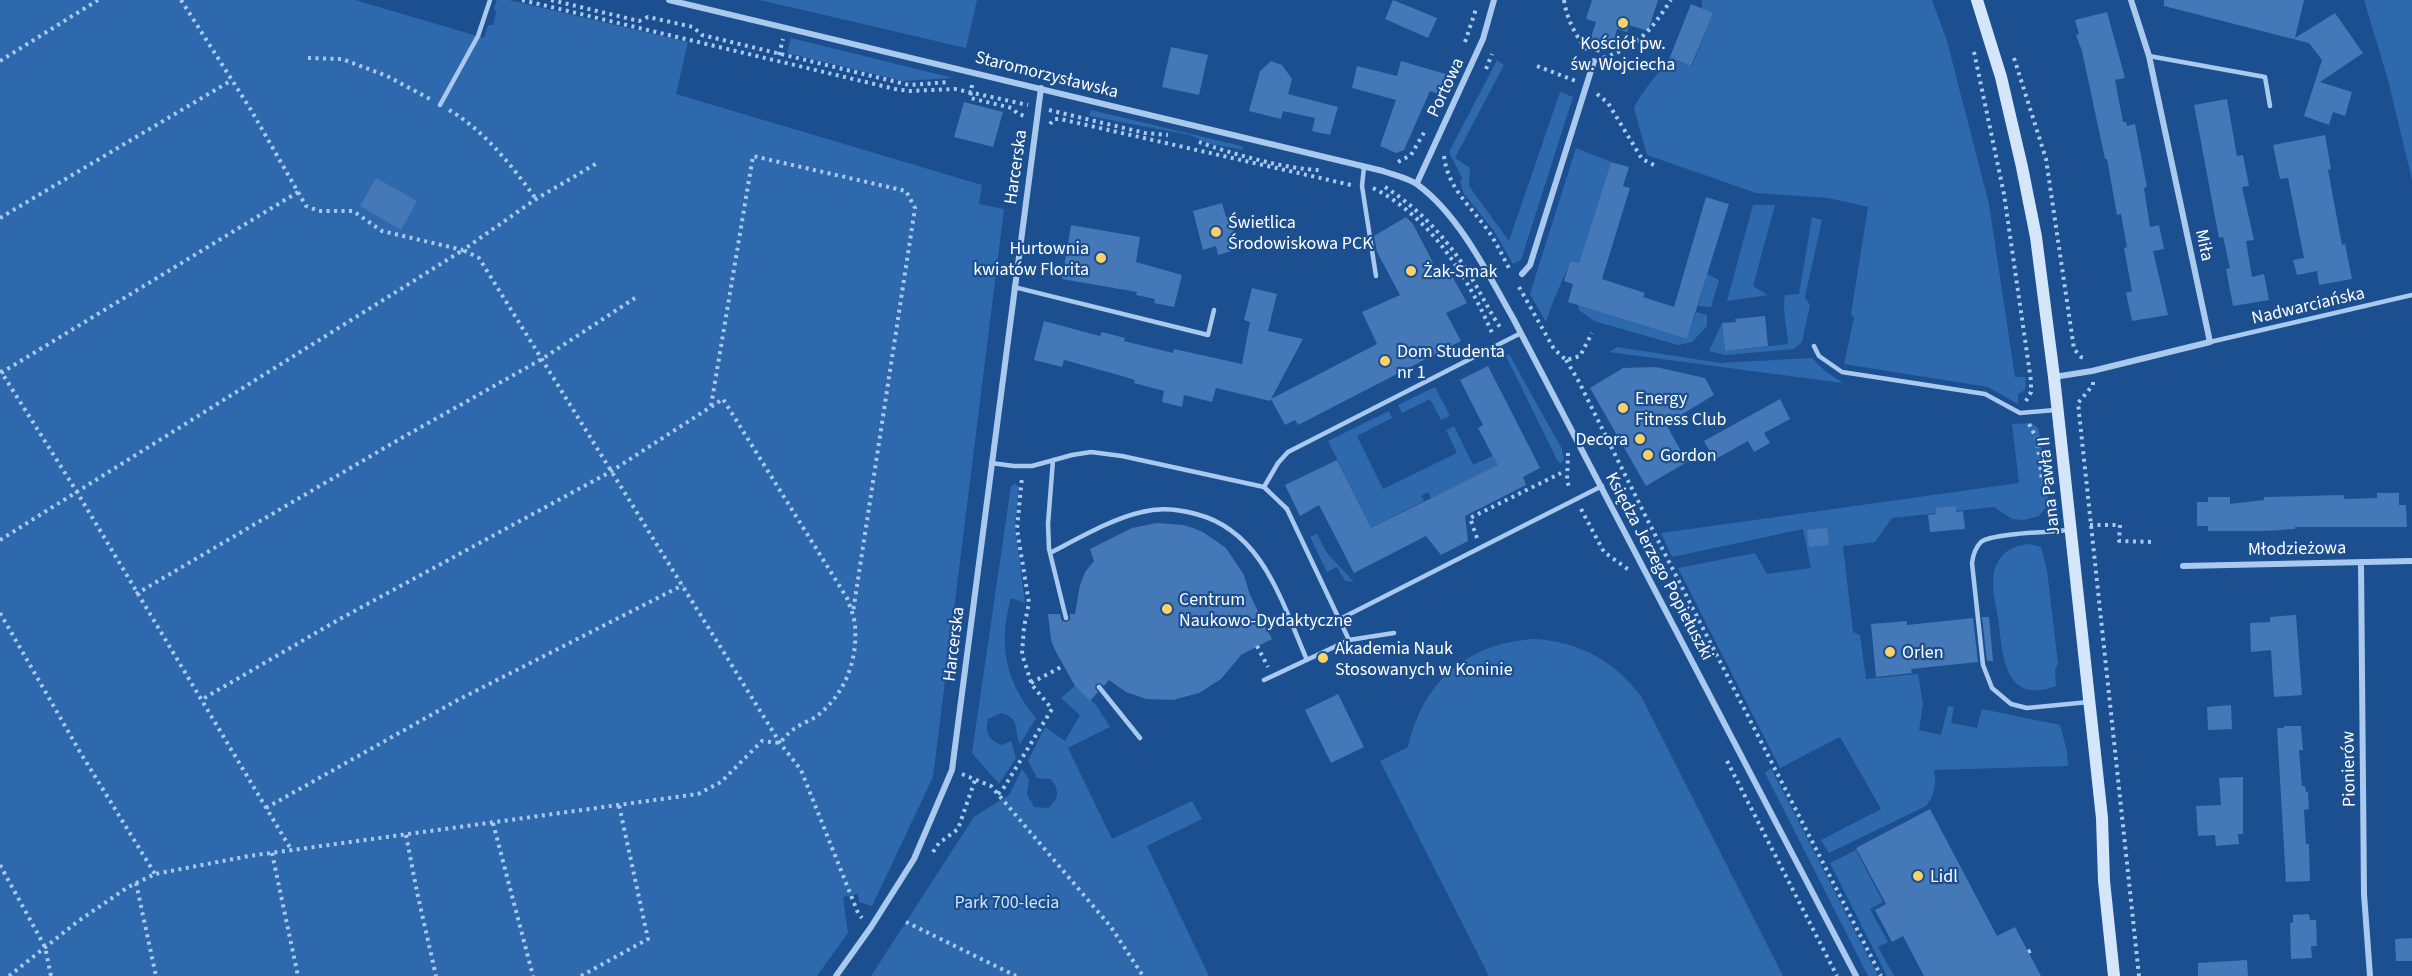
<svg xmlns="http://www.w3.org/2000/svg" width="2412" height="976" font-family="'Source Sans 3',sans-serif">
<rect width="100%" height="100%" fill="#1b4f8f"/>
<path fill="#2e69ad" d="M0 0H355L484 38 488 25H493L496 13 494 8 497 0H509L688 42 676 94 982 185 979 204 1004 209 933 777 872 906 859 902 858 894 843 897 848 933 817 976H0Z
M760 0H977L966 48Z
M1702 0H1932L1947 41 1989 204 2015 377H2026L2025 390 2018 394V404L1988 387 1844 364 1854 318 1851 314 1868 207 1828 198 1756 193 1647 155 1634 108C1643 89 1658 75 1670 57L1692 66 1712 14 1702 9Z
M2364 0H2412V180L2388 80Z
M791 38 953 78 903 81 787 53Z
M1497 60 1504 65 1455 158 1470 168 1469 186 1509 241 1560 92 1573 97 1521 260 1513 264 1494 231 1464 194 1460 181 1462 178 1449 152Z
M1091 110 1241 146 1244 150 1210 144 1190 135 1089 116Z
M1576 148 1611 162 1579 263 1570 261C1563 282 1552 300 1546 322L1530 294Z
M1753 205H1775L1753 286 1768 295 1727 301Z
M1812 217 1822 220 1805 297 1810 305 1802 342 1794 349 1726 355 1709 351 1722 323 1725 351 1788 344C1787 329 1782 308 1785 295L1799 294Z
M1707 274 1719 280 1711 307 1698 306Z
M1578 305 1687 339 1696 312 1707 315V326L1692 342 1678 345 1594 321 1579 310Z
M1617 347 1720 363 1812 358 1825 371 1843 383 1609 352Z
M1509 354 1562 449 1564 460 1561 463 1558 462 1506 356Z
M1435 387 1450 416 1441 420 1430 399 1402 413 1398 405Z
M1389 411 1392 418 1357 436 1383 489 1457 453 1446 430 1454 426 1473 465 1492 456 1485 441 1504 463 1431 498 1428 492 1421 496 1424 501 1371 528 1328 441Z
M2032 423 2038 428 2040 436 2048 495 2047 506 2039 516 2024 520 2012 519 1994 507 1892 518 1875 542 1843 546 1853 632 1860 635 1866 679 1918 674 1923 704 1919 730 1941 735 1948 706 1954 707 1951 723 1977 728 1982 709 2060 725 2067 751 2068 766 1934 770C1937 781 1934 797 1926 806L1829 853 1821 840 1881 809 1840 737 1780 768 1678 568 1755 553 1767 574 1811 568 1803 529 1672 557 1661 533 2019 483 2012 424Z
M1015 484 1019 487 1015 526 1025 603 1011 598C998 643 1005 682 1036 718L1020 744C1013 728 1021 719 1001 713L988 719C985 733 988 740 1002 745L1011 741 1016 758 999 784 972 753 1011 486Z
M1317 534 1327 553 1354 582 1345 581 1337 567 1327 572 1310 537Z
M2030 544 2041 547 2047 570 2058 664 2055 670 2056 686C2003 706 2003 653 1998 618 1995 600 1988 577 1999 560 2006 549 2017 545 2030 544Z
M1536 639C1580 642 1614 661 1641 696L1783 976H1489L1380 761 1408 747C1422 681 1469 642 1536 639Z
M1075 686 1096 705 1110 727 1068 748 1112 839 1192 801 1202 819 1147 846 1209 976H871L974 817 1009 795 1022 769 1029 779 1027 794 1034 807 1048 808C1059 799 1060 791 1051 779L1037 778 1028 761 1045 727 1065 741 1080 715 1061 698Z
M1771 768 1878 976H1868L1765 773Z
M1856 850 1883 902 1870 909 1888 942 1878 947 1894 976H1887L1830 863Z"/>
<path fill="#4478b7" d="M1393 0 1437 18 1428 38 1385 19Z
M1592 0H1658L1648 31 1629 25 1627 32 1617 29 1612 48 1590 40 1596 22 1586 19Z
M2164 0H2304L2295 38 2335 13 2363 53 2320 82 2352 92 2345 116 2333 112 2329 125 2304 116 2322 60 2309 43 2164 6Z
M1691 4 1713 13 1691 66 1670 57Z
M2107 12 2125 78 2115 80 2123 122H2126L2127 126 2135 124 2147 187 2144 188 2150 227 2159 225 2164 249 2153 251 2168 315 2132 321 2126 293 2132 291 2124 248 2127 247 2121 214 2117 215 2107 159H2105L2082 51 2076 35 2079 34 2075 20Z
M1171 47 1208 55 1199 95 1162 87Z
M1271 61 1282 65 1292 79 1288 94 1338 107 1330 135 1312 131 1315 118 1283 111 1281 119 1249 111 1260 71Z
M1401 61 1449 75 1442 95 1430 91 1404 150 1396 153 1380 146 1396 100 1352 88 1357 66 1397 76Z
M2227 99 2237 156 2243 155 2249 186 2242 187 2254 240 2246 241 2252 277 2264 274 2269 300 2233 306 2226 269 2230 268 2223 237 2219 238 2194 105Z
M964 102 1003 112 993 147 954 137Z
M2325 135 2331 169 2328 170 2342 245 2345 244 2352 279 2319 285 2317 271 2297 275 2293 260 2304 258 2288 178 2280 179 2273 145Z
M1611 162 1629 167 1623 186 1630 188 1602 279 1645 293 1643 297 1674 307 1706 197 1729 204 1687 339 1568 302 1573 284 1564 281 1570 261 1579 263Z
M376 178 417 201 401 230 360 206Z
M1222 203 1226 217 1230 216 1238 249 1218 255 1216 246 1203 250 1193 211Z
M1406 217 1413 224 1440 276 1447 273 1452 276 1467 303 1446 313 1461 341 1298 425 1295 420 1285 425 1271 399 1377 344 1362 312 1400 295 1377 252 1374 236Z
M1071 225 1140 237 1136 262 1182 275 1174 307 1154 303 1155 299 1136 295 1137 292 1062 279Z
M1252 288 1277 294 1268 331 1303 339 1270 401 1216 388 1212 402 1184 395 1182 407 1162 402 1164 391 1134 383 1135 380 1122 376 1064 360 1062 367 1034 360 1044 321 1100 336 1102 332 1125 338 1124 341 1173 353 1174 349 1242 364 1250 322 1244 320Z
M1765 316 1768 346 1725 351 1722 323 1736 322 1735 319Z
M1488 366 1540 468 1523 477 1526 485 1465 516 1468 541 1441 555 1426 536 1354 573 1319 505 1300 516 1285 485 1337 460 1371 528 1498 465 1478 428 1483 425 1460 380Z
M1656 367 1705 378 1714 395 1666 424 1687 462 1646 486 1590 388 1623 368Z
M1780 399 1790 419 1764 433 1770 443 1754 452 1748 441 1714 460 1704 441Z
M2377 493H2399V505H2406L2407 527H2295V529L2265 531H2208V526H2197V502H2208V497H2230V504L2264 500V497L2344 495V499L2377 498Z
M1956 506V512L1963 511 1965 529 1930 532 1928 515 1936 514V508Z
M1157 523 1183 525 1193 528 1203 532 1226 548 1244 575 1250 595 1272 639 1241 655 1221 679 1199 693 1173 700 1146 699 1126 692 1109 680 1104 686 1100 683 1096 684 1095 688 1098 692 1090 701 1075 686 1055 650 1051 640 1048 614H1060L1062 621 1066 622 1070 620V614H1075L1080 585 1085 572 1094 561 1090 549 1132 528Z
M1827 528 1829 545 1809 547 1807 530Z
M2296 615 2302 695 2274 697 2271 650 2251 652 2250 623 2270 622V617Z
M1982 617H1989L1993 661H1987Z
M1973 618 1978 662 1911 669 1912 673 1876 677 1871 624 1907 621V625Z
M1338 694 1364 747 1331 763 1305 710Z
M2231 705 2232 729 2208 730 2207 707Z
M2284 726H2301L2303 750H2299L2302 786H2305L2306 792H2308L2309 809 2304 810 2306 844H2309L2310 881 2286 882 2277 728H2284Z
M2243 777V834H2238L2239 844 2216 846 2215 835 2198 836 2196 806 2221 805 2219 778Z
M1930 809 1997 936 2015 927 2041 976H1924L1903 936 1892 942 1875 910 1886 904 1856 848Z
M2309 914 2310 920H2316L2317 946H2311L2312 958 2291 959 2290 923H2293V915Z
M2412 938V961H2396L2395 939Z
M2247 960 2248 976H2198V963Z"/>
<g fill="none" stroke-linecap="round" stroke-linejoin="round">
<path stroke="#a9c9ee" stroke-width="4" stroke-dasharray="3 4.5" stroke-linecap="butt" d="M181 0 251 110 306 206 319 211H353L382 231 463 250 536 199 599 162
M522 0 895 89 909 91 955 89 1028 105
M551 0 639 21 648 17 693 27 702 35 909 85 950 82
M1564 0C1567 20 1575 34 1587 51
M1465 42 1476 9
M1597 52 1600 44
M1974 52 2004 194 2031 381V392L2026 401
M779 55 783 39
M308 58 342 59 387 76 430 99
M1603 58C1639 46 1651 30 1671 0
M2014 58 2046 159 2074 349 2081 357 2085 358
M0 61 98 0
M1537 66 1576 81
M1486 69 1492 54
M972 85 970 98 1012 108 1018 114 1025 116
M1597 94 1608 103 1642 159 1656 166
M449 110C485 131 512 166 536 199
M1049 110 1145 133 1168 135
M1050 124 1054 119H1060L1351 185
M1199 142C1229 153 1289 170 1320 170
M1444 156C1448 189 1471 206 1489 232 1497 244 1503 257 1510 270
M1398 162 1411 155 1425 131
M1385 187C1421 210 1448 240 1471 277 1482 295 1490 313 1502 330
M1373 188C1431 217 1468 277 1493 335
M0 218 232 80
M1519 287 1554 349 1566 360 1580 356 1592 333
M1566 360 1578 380 1646 517 1881 976
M0 370 77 492 292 851
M1 373 298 192
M2093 382V385L2078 403 2139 976
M711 406 753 156 906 191 915 208 853 612
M2029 424 2037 439 2042 480
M1568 453 1567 481 1570 489
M1581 509 1604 552 1629 570
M2090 525H2120L2119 541 2155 542
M1477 538 1470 518 1561 473
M0 540 463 250 479 258 780 743 801 770 858 913 862 918
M136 594 398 440 542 359 635 298
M0 613 80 752 155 874
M1257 646 1268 667
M1031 683 1063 666
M1727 761 1837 976
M962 774 991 786 1111 927 1143 976
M998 794 1003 789 1052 709 1032 685 1022 654 1024 627 1029 603 1017 529 1022 477
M266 808 454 702 683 585
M493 823 533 976
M406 835 417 892 436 976
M933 852 939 843 958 829 975 780
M272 853 298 976
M0 865 45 947 51 976
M136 883 156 976
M906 922 1016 976
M2028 952 2034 949
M9 976 77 922 128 887 155 874 249 856 698 794 721 782 762 741 780 743C785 737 790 731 797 727 803 723 811 720 817 716 845 694 858 660 855 625 854 616 850 607 847 598L723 399 610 472 338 620 201 700
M581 976 648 939 619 805"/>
<path stroke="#a9c9ee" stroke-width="4.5" d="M2149 56 2265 77 2270 106
M440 105 478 36 490 0
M1364 167 1362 186 1376 276
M1014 287 1208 335 1214 310
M2210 342 2412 295
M1814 346 1819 356 1842 372 1985 394 2020 413 2055 410
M1053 460 1048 524 1049 549 1066 618
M991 463 1014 466H1032L1072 455 1091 452 1122 456 1264 487 1287 509 1349 640
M1264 487 1278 463 1288 452 1521 333
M2070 530C2053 532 1993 533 1981 542 1975 548 1973 555 1972 563L1983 665 1992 688 2011 704 2027 708 2089 702
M1050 553C1079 538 1111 519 1142 512 1160 507 1178 509 1196 514 1263 531 1282 603 1307 660
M1340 619 1602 486
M1264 680 1349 640 1394 633
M1099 687 1140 738"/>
<path stroke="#a9c9ee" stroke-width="6" d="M669 0 1383 171C1393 175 1409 178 1418 185 1459 215 1488 274 1513 318L1856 976
M1417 183 1483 39 1494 0
M1522 274 1530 265 1594 61
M2054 377 2092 371 2210 342 2149 56 2131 0
M2361 562 2364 894 2370 976
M2183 566 2412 561
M836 976 871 927 914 859 952 770 1041 88"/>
<path stroke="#d6e6fa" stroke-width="12" d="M1977 0 2001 77 2022 167 2036 237 2054 377 2102 818 2104 881 2114 976"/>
</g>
<g fill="#ffd166" stroke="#1b4f8f" stroke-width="2">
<circle cx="1623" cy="23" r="6"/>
<circle cx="1216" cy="232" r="6"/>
<circle cx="1101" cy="258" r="6"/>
<circle cx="1411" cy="271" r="6"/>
<circle cx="1385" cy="361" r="6"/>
<circle cx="1623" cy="408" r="6"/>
<circle cx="1640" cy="439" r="6"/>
<circle cx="1648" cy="455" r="6"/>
<circle cx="1167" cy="609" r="6"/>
<circle cx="1890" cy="652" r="6"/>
<circle cx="1323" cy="658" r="6"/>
<circle cx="1918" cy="876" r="6"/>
</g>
<g text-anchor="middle" stroke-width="4.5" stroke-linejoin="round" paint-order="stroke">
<g font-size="18" fill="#fff" stroke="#1b4f8f" text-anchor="start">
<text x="1623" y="49" text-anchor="middle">Kościół pw.<tspan x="1623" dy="21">św. Wojciecha</tspan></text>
<text x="1228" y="228">Świetlica<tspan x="1228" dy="21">Środowiskowa PCK</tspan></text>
<text x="1089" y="254" text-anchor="end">Hurtownia<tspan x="1089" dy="21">kwiatów Florita</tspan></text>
<text x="1423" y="277">Żak-Smak</text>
<text x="1397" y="357">Dom Studenta<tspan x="1397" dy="21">nr 1</tspan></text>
<text x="1635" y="404">Energy<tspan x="1635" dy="21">Fitness Club</tspan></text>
<text x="1628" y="445" text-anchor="end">Decora</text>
<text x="1660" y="461">Gordon</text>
<text x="1179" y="605">Centrum<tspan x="1179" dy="21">Naukowo-Dydaktyczne</tspan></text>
<text x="1335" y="654">Akademia Nauk<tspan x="1335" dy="21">Stosowanych w Koninie</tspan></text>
<text x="1902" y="658">Orlen</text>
<text x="1930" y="882">Lidl</text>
</g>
<g font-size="18" fill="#fff" stroke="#1b4f8f">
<text transform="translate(1047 74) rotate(14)" y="6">Staromorzysławska</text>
<text transform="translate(1445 87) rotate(-65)" y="6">Portowa</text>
<text transform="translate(1015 167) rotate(-82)" y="6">Harcerska</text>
<text transform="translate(2205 245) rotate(78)" y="6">Miła</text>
<text transform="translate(2308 305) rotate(-13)" y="6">Nadwarciańska</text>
<text transform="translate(2048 486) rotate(-96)" y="6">Jana Pawła II</text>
<text transform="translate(2297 548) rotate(-1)" y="6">Młodzieżowa</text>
<text transform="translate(1660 566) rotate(62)" y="6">Księdza Jerzego Popiełuszki</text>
<text transform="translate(953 644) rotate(-83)" y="6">Harcerska</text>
<text transform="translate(2348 769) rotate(-91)" y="6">Pionierów</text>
</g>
<g font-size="18" fill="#cfe3fa" stroke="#1b4f8f">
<text x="1007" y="908">Park 700-lecia</text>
</g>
</g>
</svg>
